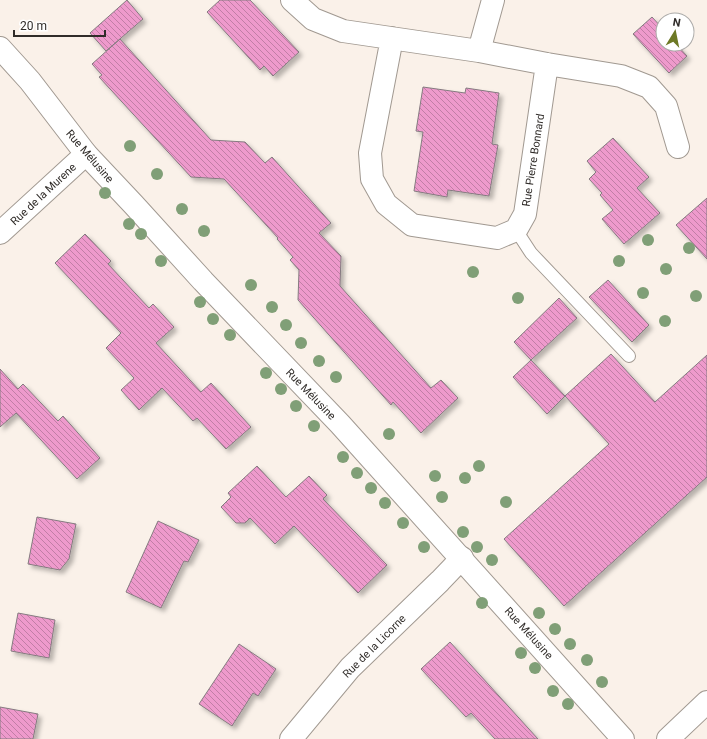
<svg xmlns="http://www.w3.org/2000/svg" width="707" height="739" font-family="Roboto,sans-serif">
<defs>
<pattern id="building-back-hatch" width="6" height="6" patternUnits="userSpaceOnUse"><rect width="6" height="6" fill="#ee9acc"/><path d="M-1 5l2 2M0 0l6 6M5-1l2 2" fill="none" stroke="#c17ea6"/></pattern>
<filter id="shadow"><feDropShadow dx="3.5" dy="3.5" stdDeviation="2" flood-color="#0004"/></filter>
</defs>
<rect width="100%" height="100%" fill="#faf1e9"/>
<path fill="url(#building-back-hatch)" stroke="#857b80" filter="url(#shadow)" d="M127 0 143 19 106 51 90 33Z
M220 0H250L299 52 273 76 264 66 260 70 207 12Z
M652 17 663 29V44H676L687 56 669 73 633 34Z
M120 39 211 140 245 142 265 163 272 157 331 223 319 233 341 256 340 286 431 388 441 380 458 398 421 433 393 402 391 405 298 300 299 270 290 260 293 257 277 239 278 238 224 179 191 177 99 77 102 75 92 64Z
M423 87 465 93 466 88 499 93 492 144 498 145 489 196 448 190 447 197 414 191 423 132 416 131Z
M613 138 649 177 637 188 660 213 624 244 602 219 613 210 600 195 602 193 589 179 596 172 587 161Z
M707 198V259L676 225Z
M85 234 111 261 108 264 149 308 153 304 174 327 156 343 201 392 211 383 251 427 226 449 197 418 193 421 162 388 139 410 121 390 134 378 106 348 121 333 55 263Z
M608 280 649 325 632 342 589 297Z
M559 298 577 318 531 360 514 342Z
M611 354 655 402 707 355V477L564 606 504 539 609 444 565 396Z
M531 360 565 396 547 414 513 377Z
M0 369 18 389 23 384 58 421 63 416 100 458 77 479 16 413 0 427Z
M257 466 286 497 309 476 327 495 323 499 387 565 358 593 294 526 275 544 250 518 245 523H236L221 507 231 497 228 493Z
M37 517 76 524 69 559 60 570 28 564Z
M158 521 199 540 188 562 184 561 161 608 126 592Z
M18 613 55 620 49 658 11 651Z
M450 642 538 739H495L471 713 466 717 421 669Z
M239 644 276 669 258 696 253 693 232 726 199 704Z
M0 707 38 714 33 739H0Z"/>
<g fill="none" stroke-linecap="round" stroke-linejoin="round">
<defs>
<path id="lane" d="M516 230 531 253 629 356"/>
<path id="street" d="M292 0 313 19 343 31 479 51 547 64 621 76 649 87 666 106 678 147
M392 38 370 153 372 179 386 204 412 225 497 238 516 230 525 214 547 64
M479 51 493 0
M0 233 86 154
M291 739 350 668 440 581 462 558
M668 739 707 702"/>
<path id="secondary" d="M0 48 30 81 86 154 134 205 203 281 340 424 623 739"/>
</defs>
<use href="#lane" stroke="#a19991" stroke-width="14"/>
<use href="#street" stroke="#a19991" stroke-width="24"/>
<use href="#secondary" stroke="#a19991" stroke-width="24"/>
<use href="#lane" stroke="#fff" stroke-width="12"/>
<use href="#street" stroke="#fff" stroke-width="22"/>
<use href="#secondary" stroke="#fff" stroke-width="22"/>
</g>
<g fill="#809f77">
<circle cx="130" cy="146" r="6"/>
<circle cx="157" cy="174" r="6"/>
<circle cx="105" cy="193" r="6"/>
<circle cx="182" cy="209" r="6"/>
<circle cx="129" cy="224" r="6"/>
<circle cx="204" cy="231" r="6"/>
<circle cx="141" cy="234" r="6"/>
<circle cx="648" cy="240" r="6"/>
<circle cx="689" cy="248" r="6"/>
<circle cx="161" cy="261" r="6"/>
<circle cx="619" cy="261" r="6"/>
<circle cx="666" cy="269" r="6"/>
<circle cx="473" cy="272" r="6"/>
<circle cx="251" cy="285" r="6"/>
<circle cx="643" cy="293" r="6"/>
<circle cx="696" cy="296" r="6"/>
<circle cx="518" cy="298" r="6"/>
<circle cx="200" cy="302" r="6"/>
<circle cx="272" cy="307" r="6"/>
<circle cx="213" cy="319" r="6"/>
<circle cx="665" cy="321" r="6"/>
<circle cx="286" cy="325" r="6"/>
<circle cx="230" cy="335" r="6"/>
<circle cx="301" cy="343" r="6"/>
<circle cx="319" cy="361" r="6"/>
<circle cx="266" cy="373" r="6"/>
<circle cx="336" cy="377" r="6"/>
<circle cx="281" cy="389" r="6"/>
<circle cx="296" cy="406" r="6"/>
<circle cx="314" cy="426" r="6"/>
<circle cx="389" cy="434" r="6"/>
<circle cx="343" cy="457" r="6"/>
<circle cx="479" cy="466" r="6"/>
<circle cx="357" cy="473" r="6"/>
<circle cx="435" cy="476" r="6"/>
<circle cx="465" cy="478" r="6"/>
<circle cx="371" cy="488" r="6"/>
<circle cx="442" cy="497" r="6"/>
<circle cx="506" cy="502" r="6"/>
<circle cx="385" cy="503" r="6"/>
<circle cx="403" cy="523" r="6"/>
<circle cx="463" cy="532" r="6"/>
<circle cx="424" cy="547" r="6"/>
<circle cx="477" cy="547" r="6"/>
<circle cx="492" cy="560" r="6"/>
<circle cx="482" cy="603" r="6"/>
<circle cx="539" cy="613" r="6"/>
<circle cx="555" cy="629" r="6"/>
<circle cx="570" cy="644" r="6"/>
<circle cx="521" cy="653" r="6"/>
<circle cx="587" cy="660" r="6"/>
<circle cx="535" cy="668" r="6"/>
<circle cx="602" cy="682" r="6"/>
<circle cx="553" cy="691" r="6"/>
<circle cx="568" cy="704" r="6"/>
</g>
<g text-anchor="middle" stroke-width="3" stroke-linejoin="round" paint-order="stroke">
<g font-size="11" fill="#302c29" stroke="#fff">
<text transform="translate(90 156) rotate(49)" y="4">Rue Mélusine</text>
<text transform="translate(533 160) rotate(-81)" y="4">Rue Pierre Bonnard</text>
<text transform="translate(43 194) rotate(-43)" y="4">Rue de la Murene</text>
<text transform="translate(311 394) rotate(46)" y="4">Rue Mélusine</text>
<text transform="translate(529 633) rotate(48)" y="4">Rue Mélusine</text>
<text transform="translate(374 646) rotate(-45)" y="4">Rue de la Licorne</text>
</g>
</g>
<g transform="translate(675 32) rotate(10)"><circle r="19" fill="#ffffff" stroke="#acaba9"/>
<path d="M0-3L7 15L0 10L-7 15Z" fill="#6d7925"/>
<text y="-6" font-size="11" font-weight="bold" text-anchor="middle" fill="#302c29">N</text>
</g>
<path d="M14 30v6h91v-6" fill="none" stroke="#302c29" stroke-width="2"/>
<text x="20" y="30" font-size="12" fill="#302c29" stroke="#ffffff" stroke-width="3" paint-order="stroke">20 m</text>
</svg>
